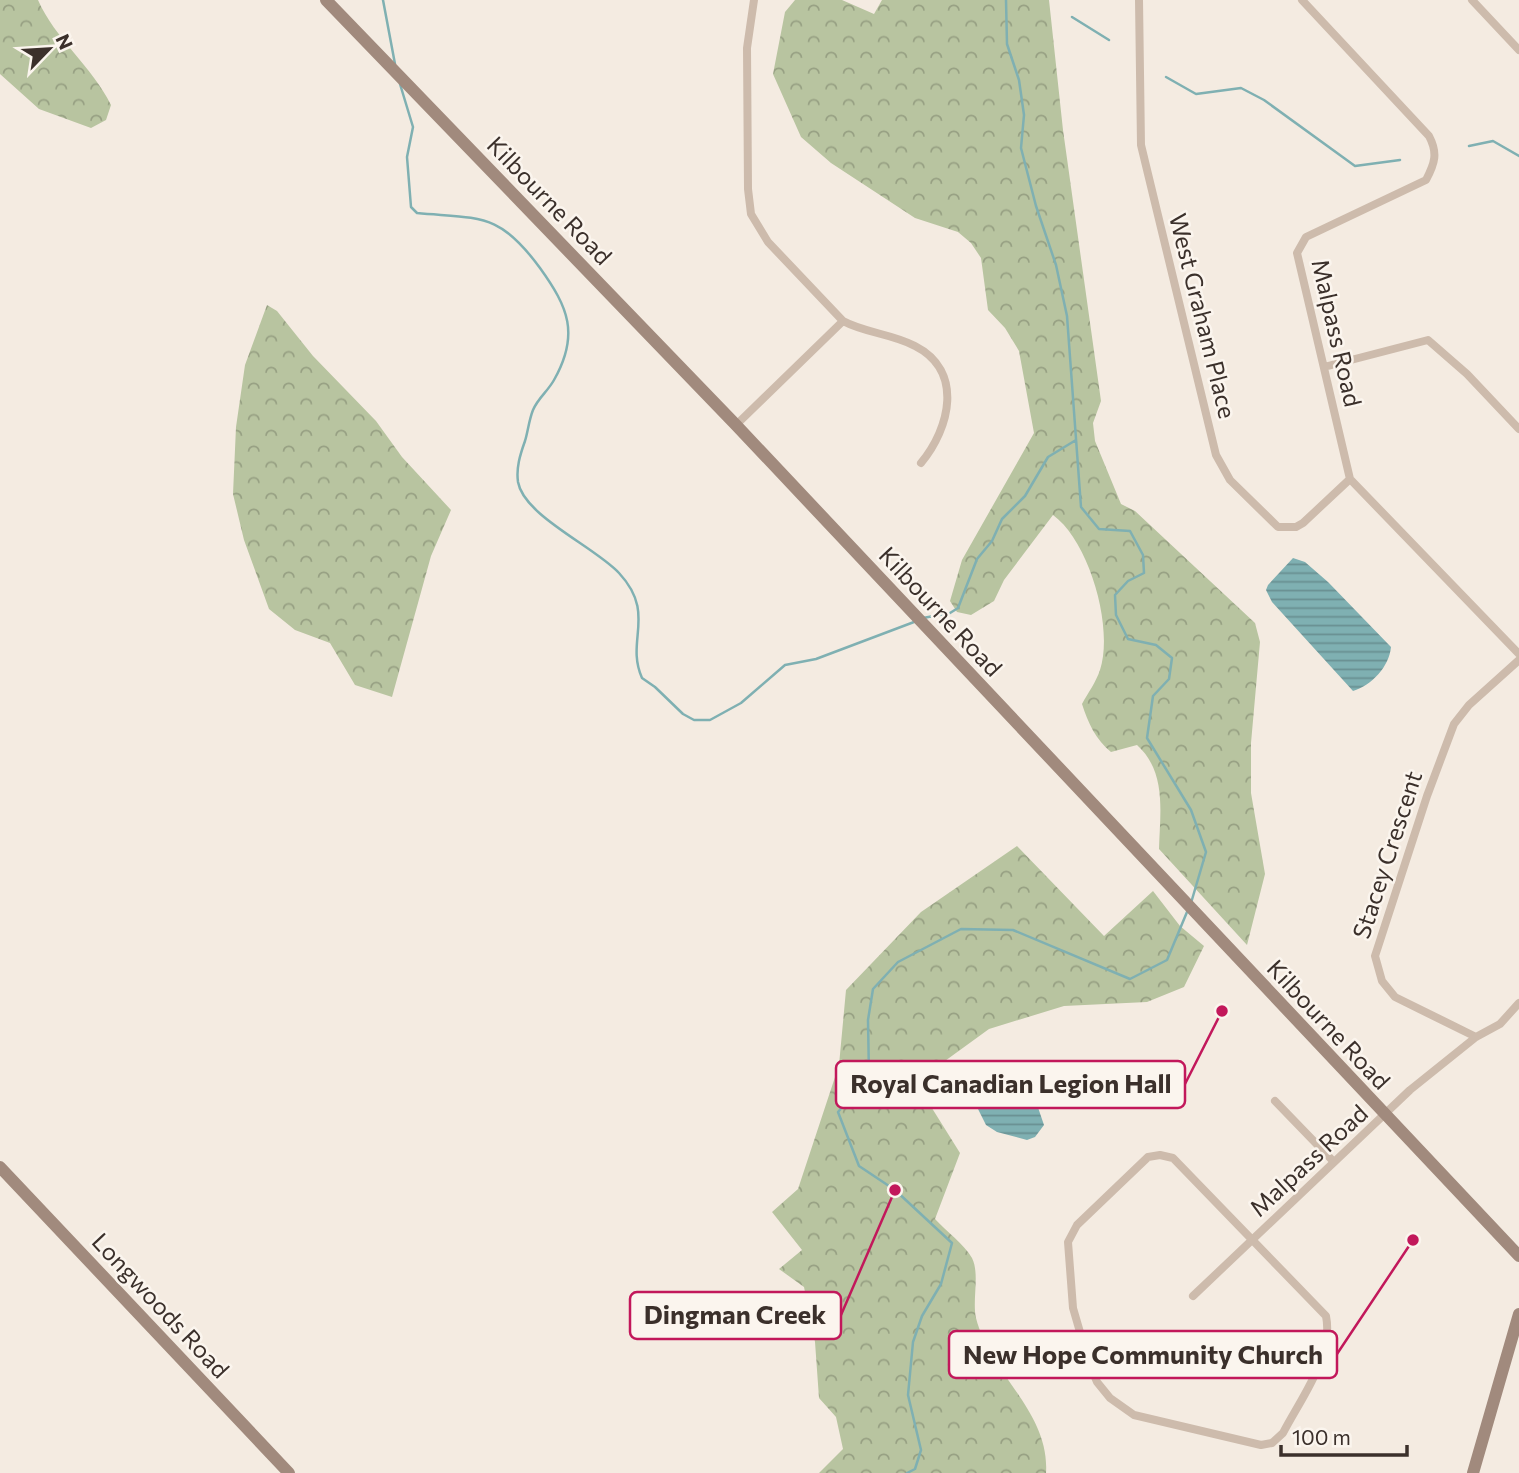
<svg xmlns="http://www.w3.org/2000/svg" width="1519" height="1473" font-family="Commissioner,sans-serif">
<defs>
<pattern id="forest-crowns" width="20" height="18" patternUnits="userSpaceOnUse" patternTransform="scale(1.75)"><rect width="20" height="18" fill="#b8c4a0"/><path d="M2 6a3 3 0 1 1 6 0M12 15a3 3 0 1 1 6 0" fill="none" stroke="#97a083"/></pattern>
<pattern id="water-rules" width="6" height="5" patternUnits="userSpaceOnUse" patternTransform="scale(1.75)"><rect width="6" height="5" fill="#7fb0b2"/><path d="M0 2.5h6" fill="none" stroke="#699091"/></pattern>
</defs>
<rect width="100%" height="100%" fill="#f4ebe1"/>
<path fill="url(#forest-crowns)" d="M0 0H38C55 39 92 66 111 105L106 120 91 128 39 109 0 74Z
M795 0H842L874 14 882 0H1049L1063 130 1101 401 1093 423 1095 441 1121 504 1135 511 1255 623 1260 642 1251 743V793L1265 874 1247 945 1159 849C1160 813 1167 772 1137 745L1111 752C1096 740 1088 723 1082 704 1088 693 1096 682 1100 670 1114 627 1089 541 1053 515L1004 580 994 601 971 615 957 612 950 601 962 560 1034 433 1019 351 1005 328 988 310 981 258 971 243 958 232 915 218 831 163 801 137 773 74 785 12Z
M267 305 277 311 313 356 376 421 402 457 451 510 431 556 392 697 355 685 330 643 295 630 269 609 244 540 233 494 236 427 245 365Z
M1017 846 1104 936 1153 891 1180 926 1204 946 1184 987 1147 1002 1064 1006 989 1029 927 1074 930 1105 960 1153 935 1219C946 1231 964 1244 972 1258 980 1274 972 1300 976 1318 990 1374 1050 1412 1046 1473H819L843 1449 836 1417 819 1398 815 1342 804 1287 779 1269 802 1250 772 1212 798 1189 839 1065 846 990 921 912Z"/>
<path fill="url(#water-rules)" d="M1293 558 1305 562 1328 582 1391 647C1389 667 1372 685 1353 691L1272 602 1266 590 1268 585Z
M1023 1061 1033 1067 1036 1077 1032 1090 1044 1125 1035 1137 1027 1140 997 1132 986 1125 977 1107 966 1094 965 1084 970 1075 997 1072Z"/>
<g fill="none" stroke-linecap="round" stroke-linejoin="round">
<path stroke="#7fb0b2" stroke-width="2.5" d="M383 0 395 64
M1006 0 1007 44 1019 80 1024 115 1021 148 1036 206 1056 265 1067 316 1081 507 1099 529 1130 531 1143 555 1144 573 1128 581 1115 595 1116 615 1128 639 1156 645 1172 658 1169 679 1153 696 1147 738 1191 810 1206 852 1191 903
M1072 17 1109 40
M1166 77 1196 94 1241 88 1264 100 1355 166 1400 160
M400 84 413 127 407 157 411 207 417 213C482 219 499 212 540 268 568 307 580 334 554 380 548 391 538 398 533 410 529 420 528 431 525 441 520 455 516 468 518 482 524 516 595 547 619 573 657 614 625 640 642 678L655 687 683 714 694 720H710L741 703 785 665 816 659 914 622
M1469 146 1493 141 1519 156
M923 618 950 613 958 608 977 559 992 541 1002 519 1025 496 1048 457 1076 440
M907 1473 915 1469 921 1450 908 1395 913 1342 922 1316 941 1284 952 1243 895 1190 859 1166 838 1112 869 1076 868 1020 873 989 898 962 961 929 1013 930 1130 979 1167 960 1187 912"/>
<path stroke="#cdbbac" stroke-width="8" d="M754 0 747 48 748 189 751 214 768 242 843 321
M1139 0 1141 145 1216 455 1230 480 1278 527H1296L1303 523 1350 479
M1302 0 1429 136C1438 153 1435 163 1426 180L1306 237 1297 253 1350 479 1519 654
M1472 0 1519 50
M1324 367 1428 340 1467 374 1519 429
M736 425 843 321C865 333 893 334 915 346 964 371 950 428 921 463
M1476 1037 1395 997 1382 981 1375 956 1427 796 1454 724 1469 705 1519 660
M1275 1101 1334 1162
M1160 1155 1173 1158 1326 1316C1334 1356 1301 1398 1283 1433L1272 1443 1261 1445 1134 1415 1110 1398 1097 1382 1089 1363 1073 1308 1068 1242 1077 1225 1148 1157Z
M1193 1296 1410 1090 1476 1037 1500 1024 1519 1003"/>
<path stroke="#a18a7d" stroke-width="12" d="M326 0 736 425 1519 1256
M0 1167 289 1473
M1473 1473 1519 1314"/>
</g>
<g text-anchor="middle" stroke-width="5" stroke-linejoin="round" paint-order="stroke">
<g font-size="24" fill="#3b302b" stroke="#fbf5ee">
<text transform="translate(549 201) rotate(46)" y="8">Kilbourne Road</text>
<text transform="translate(1202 316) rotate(76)" y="8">West Graham Place</text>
<text transform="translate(1336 333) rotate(77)" y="8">Malpass Road</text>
<text transform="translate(940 612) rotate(47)" y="8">Kilbourne Road</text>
<text transform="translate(1388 855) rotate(-72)" y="8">Stacey Crescent</text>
<text transform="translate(1328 1025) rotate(47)" y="8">Kilbourne Road</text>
<text transform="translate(1309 1161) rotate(-43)" y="8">Malpass Road</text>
<text transform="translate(160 1306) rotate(47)" y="8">Longwoods Road</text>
</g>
</g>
<path fill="none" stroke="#c2185b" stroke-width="2.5" d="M1222 1011L1185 1084M895 1190L841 1315M1413 1240L1337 1354"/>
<g fill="#c2185b" stroke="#fbf5ee" stroke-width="2.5">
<circle cx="1222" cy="1011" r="7"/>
<circle cx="895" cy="1190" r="7"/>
<circle cx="1413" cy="1240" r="7"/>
</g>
<g fill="#fbf5ee" stroke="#c2185b" stroke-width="2.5">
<rect x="836" y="1061" width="349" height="47" rx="7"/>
<rect x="630" y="1292" width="211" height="47" rx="7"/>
<rect x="949" y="1331" width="388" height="47" rx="7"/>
</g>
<g font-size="26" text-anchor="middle" font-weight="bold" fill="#3b302b">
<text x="1011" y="1093">Royal Canadian Legion Hall</text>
<text x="735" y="1324">Dingman Creek</text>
<text x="1143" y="1364">New Hope Community Church</text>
</g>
<g transform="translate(49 49) rotate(65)" stroke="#fbf5ee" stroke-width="5" paint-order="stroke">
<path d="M0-5L12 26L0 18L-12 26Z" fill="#3b302b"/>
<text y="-10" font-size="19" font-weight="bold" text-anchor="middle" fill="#3b302b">N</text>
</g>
<path d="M1281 1445v10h126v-10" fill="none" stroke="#3b302b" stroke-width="3.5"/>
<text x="1292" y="1445" font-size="21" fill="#3b302b" stroke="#fbf5ee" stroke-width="5" paint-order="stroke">100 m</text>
</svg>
